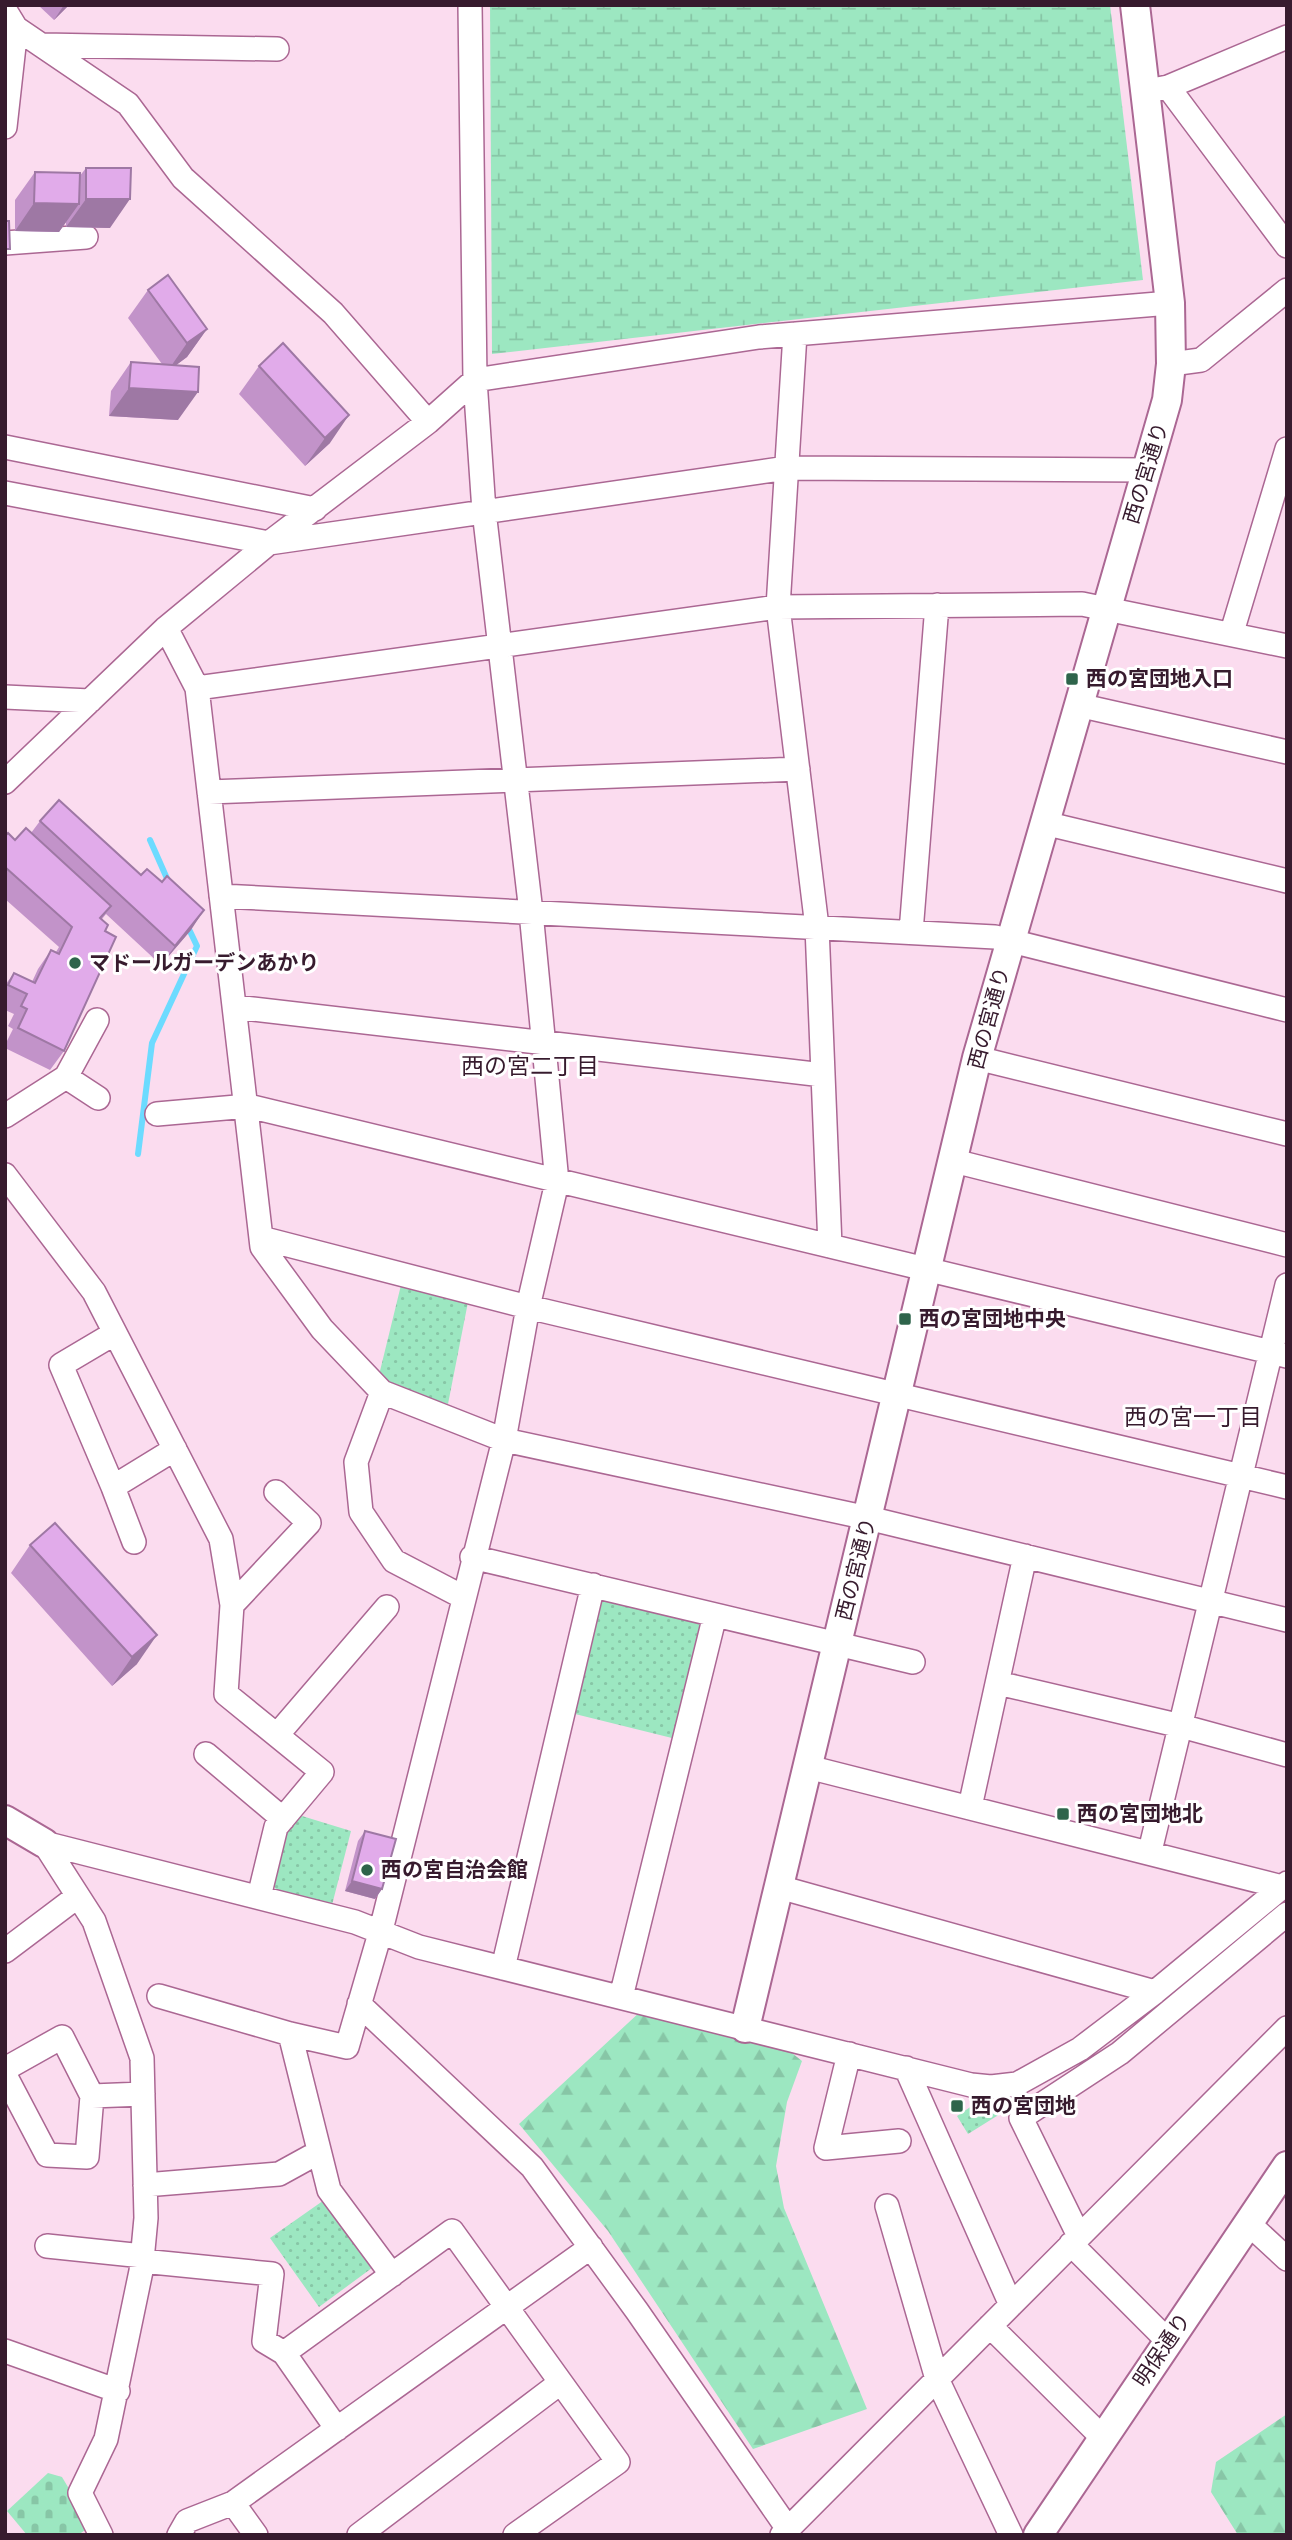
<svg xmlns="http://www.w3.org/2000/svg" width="1292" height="2540" font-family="Ubuntu,'Noto Sans JP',sans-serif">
<defs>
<pattern id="forest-firs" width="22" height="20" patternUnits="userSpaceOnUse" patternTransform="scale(1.75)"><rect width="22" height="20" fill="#9ce7c1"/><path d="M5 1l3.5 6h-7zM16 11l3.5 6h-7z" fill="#87c6a6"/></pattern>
<pattern id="wetland-marsh" width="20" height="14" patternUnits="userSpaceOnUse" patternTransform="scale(1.75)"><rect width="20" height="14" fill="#9ce7c1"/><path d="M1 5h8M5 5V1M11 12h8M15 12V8" fill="none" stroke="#87c6a6"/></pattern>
<pattern id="cemetery-stones" width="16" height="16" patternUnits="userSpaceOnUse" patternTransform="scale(1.75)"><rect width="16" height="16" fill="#9ce7c1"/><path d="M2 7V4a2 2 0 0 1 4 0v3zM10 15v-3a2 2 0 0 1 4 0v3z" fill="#87c6a6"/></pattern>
<pattern id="park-dots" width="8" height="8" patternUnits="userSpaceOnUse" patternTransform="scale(1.75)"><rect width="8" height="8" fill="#9ce7c1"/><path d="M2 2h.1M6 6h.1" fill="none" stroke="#87c6a6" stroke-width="1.8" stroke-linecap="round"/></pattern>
</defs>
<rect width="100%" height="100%" fill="#fbdcef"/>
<path fill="url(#forest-firs)" d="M641 2011 787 2049 802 2061 787 2102 776 2166 784 2208 867 2409 753 2449 608 2231 519 2124Z
M1287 2414V2535H1238L1211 2492 1216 2462Z"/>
<path fill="url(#wetland-marsh)" d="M490 5H1110L1143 280 492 354Z"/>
<path fill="url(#cemetery-stones)" d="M48 2473 62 2477 91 2526 78 2535H27L7 2511Z"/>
<path fill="url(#park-dots)" d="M402 1281 469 1297 448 1404 391 1387 379 1375Z
M608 1594 700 1619 704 1627 676 1739 571 1713 595 1603Z
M302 1816 351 1831 332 1905 278 1893 273 1884 285 1831Z
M991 2093H1015L995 2105 1000 2114 968 2134 957 2116Z
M327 2198 376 2265 319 2307 270 2238Z"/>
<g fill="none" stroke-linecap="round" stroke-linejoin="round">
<path stroke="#6cdbff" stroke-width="6" d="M150 840 169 883
M138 1154 152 1043 197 946 187 925"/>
<defs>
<path id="minor" d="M5 10 16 28 128 104 183 178 333 313 428 422
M42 45 277 49
M1168 87 1287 37
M1147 91 1168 87 1287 246
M5 127 16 28
M5 243 86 237
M795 334 778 607 817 927 830 1246
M1171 364 1201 360 1287 290
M5 447 315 509
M5 493 269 543 787 468 1146 470
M166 628 197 688 262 1247 322 1329 382 1392 504 1440 528 1307 557 1182 531 912 484 511 475 380 470 5
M1232 632 1287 449
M197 688 778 607 1082 604 1287 646
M5 697 90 701
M1078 705 1287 752
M5 782 166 628 269 543 428 422 475 380 759 337 1170 303
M209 792 798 769
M1044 823 1287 881
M221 896 995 937 1287 1010
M911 932 937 605
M235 1007 823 1075
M977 1058 1287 1134
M66 1077 98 1098
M157 1114 248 1106 1287 1356
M5 1116 66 1077 97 1020
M954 1161 1287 1245
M5 1175 94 1292 221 1539 232 1605 226 1694 322 1772 276 1827 259 1897
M261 1238 528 1307 1287 1487
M115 1333 61 1365 113 1487 175 1449
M382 1392 356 1462 361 1512 394 1561 463 1597
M113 1487 134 1542
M472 1557 913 1662
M232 1605 309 1523 276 1492
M998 1683 1181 1726 1287 1755
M277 1735 387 1607
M206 1754 283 1819
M808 1767 1282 1887
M970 1807 1025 1556
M44 1843 355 1922 419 1947 971 2085 991 2087 1017 2084 1080 2049 1155 1992 1287 1883
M44 1843 94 1921 142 2058 146 2218 141 2271 106 2439 80 2493 101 2535
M1150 1851 1287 1285
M779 1887 1155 1992
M5 1951 78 1896
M503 1968 593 1585
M159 1996 290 2034 347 2047 381 1930 504 1440 868 1518 1287 1620
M621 1997 715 1615
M359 2004 532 2167 637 2311 788 2529
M290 2034 329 2190 392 2275
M849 2054 826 2148 899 2141
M906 2068 1011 2305
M5 2069 62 2037 92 2096 87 2157 47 2155 5 2075
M92 2096 143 2094
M145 2185 279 2174 319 2152
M887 2206 937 2379 1011 2535
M1248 2223 1287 2259
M1079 2236 1021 2118 1120 2053 1287 1914
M1071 2244 1168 2341
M47 2246 143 2256
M142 2261 272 2274 264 2341 284 2353 337 2429
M990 2326 1103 2438
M5 2351 118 2391
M284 2353 452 2231 618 2462 515 2535
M179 2535 187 2521 233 2503
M256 2535 233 2503 591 2247
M359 2535 560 2383
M782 2535 1287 2028"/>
<path id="tertiary" d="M5 1820 44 1843
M745 2028 977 1058 1167 400 1171 364 1170 303 1135 5
M1038 2535 1287 2166"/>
</defs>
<use href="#minor" stroke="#ab6793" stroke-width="26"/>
<use href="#tertiary" stroke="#ab6793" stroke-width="32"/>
<use href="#minor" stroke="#fff" stroke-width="23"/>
<use href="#tertiary" stroke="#fff" stroke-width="28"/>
</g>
<path fill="#c293c9" d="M38 5H69L54 20Z
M86 168 110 228 66 227V222L59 232 15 231V200L35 172 79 177Z
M148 290 207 329 187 357 176 365 178 420 109 416 111 391 131 362 162 364 128 318Z
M259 366 330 443 305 466 239 394Z
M40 821 191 930 161 965 106 914 102 919 105 931 64 1051 50 1070 5 1048V1045L13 1029 8 1026 14 1014 5 1010V985L14 973 32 982 38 969 51 950 56 952 59 947 5 899V836L15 840 31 833Z
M55 1523 137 1664 112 1686 11 1573 30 1545Z
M365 1831 382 1889 375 1899 345 1891 358 1841Z"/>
<path fill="#9e78a4" d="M64 5H69L54 20Z
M86 199H130L110 228 66 227Z
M34 203 79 204 59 232 15 231Z
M207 329 187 357 167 372 187 343Z
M129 388 198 392 178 420 109 416Z
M349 415 330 443 305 466 325 438Z
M204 910 191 930 161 965 175 946Z
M157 1635 137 1664 112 1686 132 1657Z
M352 1881 382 1889 375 1899 345 1891Z"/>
<path fill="#e1abea" stroke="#9e78a4" stroke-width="2" d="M86 168H131L130 199H86Z
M35 172 80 173 79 204 34 203Z
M5 221H9L10 249H5Z
M168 275 207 329 187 343 148 290Z
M283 343 349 415 325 438 259 366Z
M131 362 199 367 198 392 129 388Z
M59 800 141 875 147 869 162 882 167 876 204 910 175 946 40 821Z
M26 828 111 906 100 918 108 925 105 931 116 937 64 1051 18 1028 27 1009 21 1006 27 994 8 985 14 973 35 983 51 950 59 954 72 927 5 867V836L8 833 15 840Z
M55 1523 157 1635 132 1657 30 1545Z
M365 1831 396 1839 382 1889 352 1881Z"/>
<g fill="#2e644b" stroke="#fff" stroke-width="2.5">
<rect x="1065" y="672" width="14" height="14" rx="3.5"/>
<circle cx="75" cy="963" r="7"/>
<rect x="898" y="1312" width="14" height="14" rx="3.5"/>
<rect x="1056" y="1807" width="14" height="14" rx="3.5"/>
<circle cx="367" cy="1870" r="7"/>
<rect x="950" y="2099" width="14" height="14" rx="3.5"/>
</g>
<g text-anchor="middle" stroke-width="6" stroke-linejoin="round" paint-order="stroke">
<g font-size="21" fill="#371b2e" stroke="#fff">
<text transform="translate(1146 473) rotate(-73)" y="7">西の宮通り</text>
<text transform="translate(989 1018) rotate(-75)" y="7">西の宮通り</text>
<text transform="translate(856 1569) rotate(-76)" y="7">西の宮通り</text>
<text transform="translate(1162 2350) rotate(-56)" y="7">明保通り</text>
</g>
<g font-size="21" font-weight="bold" fill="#371b2e" stroke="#fff" text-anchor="start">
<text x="1086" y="686">西の宮団地入口</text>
<text x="89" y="970">マドールガーデンあかり</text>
<text x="919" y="1326">西の宮団地中央</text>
<text x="1077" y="1821">西の宮団地北</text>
<text x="381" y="1877">西の宮自治会館</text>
<text x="971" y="2113">西の宮団地</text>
</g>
<g font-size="23" fill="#371b2e" stroke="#fff">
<text x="530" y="1074">西の宮二丁目</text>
<text x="1193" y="1425">西の宮一丁目</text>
</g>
</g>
<rect width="1292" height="2540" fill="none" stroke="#371b2e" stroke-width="14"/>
</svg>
